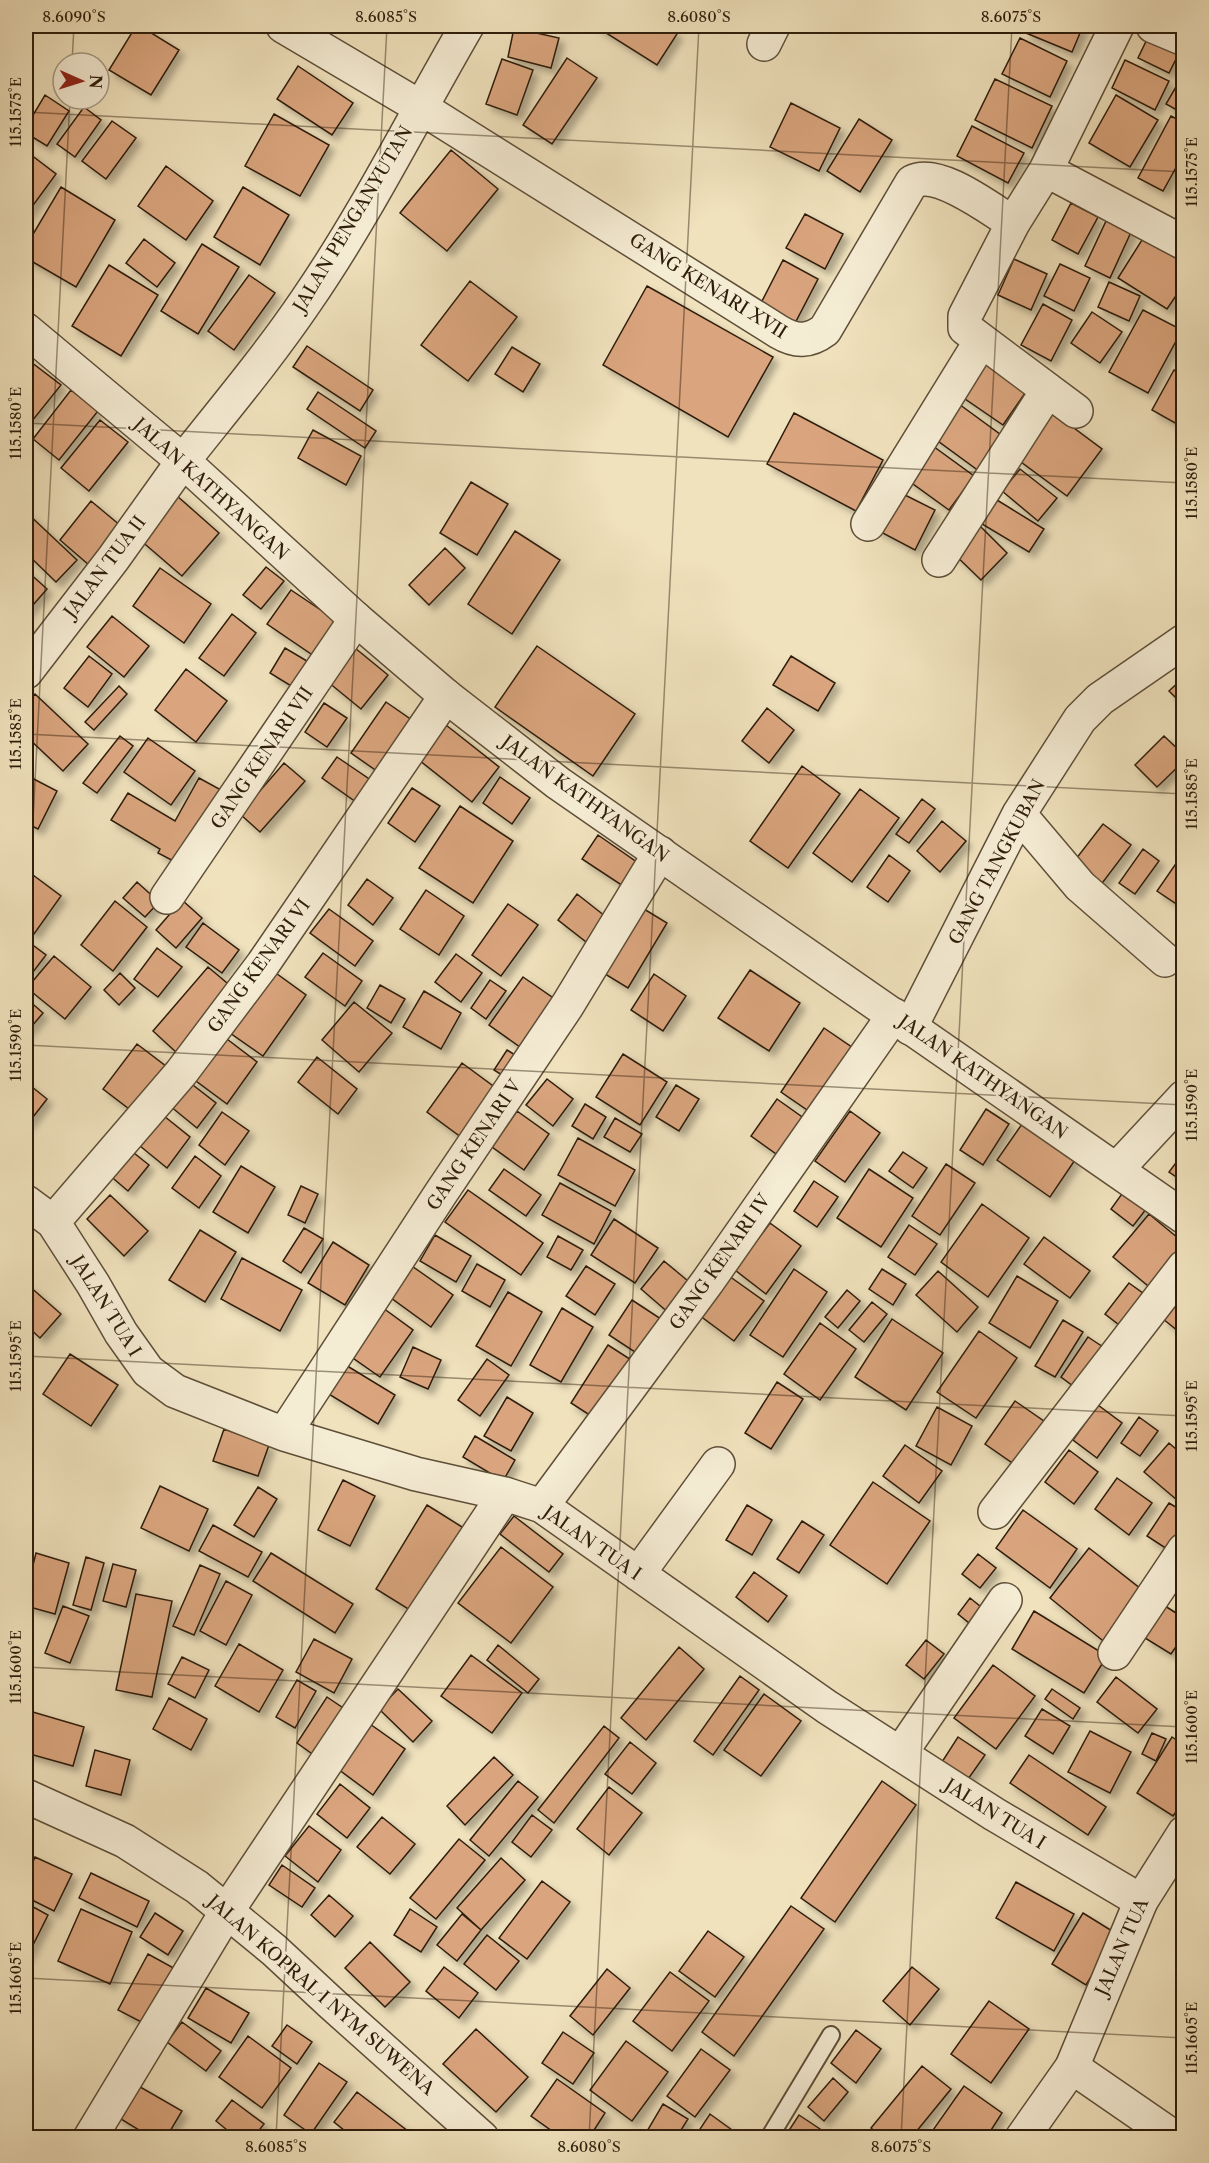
<svg xmlns="http://www.w3.org/2000/svg" width="1209" height="2163" font-family="'Libre Caslon Text',serif">
<defs>
<filter id="shadow"><feDropShadow dx="5.5" dy="5.5" stdDeviation="3" flood-color="#0004"/></filter>
</defs>
<rect width="100%" height="100%" fill="#f0e2bd"/>
<filter id="stains"><feTurbulence type="fractalNoise" baseFrequency=".00333" numOctaves="4"/><feColorMatrix values="0 0 0 0 .2 0 0 0 0 .09 0 0 0 0 .02 0 0 0 .5 -.17"/></filter>
<radialGradient id="worn" r=".72"><stop offset=".6" stop-color="#630" stop-opacity="0"/><stop offset="1" stop-color="#630" stop-opacity=".3"/></radialGradient>
<path fill="#daa57e" stroke="#2e1d0b" stroke-width="1.5" filter="url(#shadow)" d="M136 26H140L179 50 151 95 109 70Z
M595 26H664L677 34 657 65Z
M1029 26H1083L1072 52 1026 33Z
M514 28 559 38 551 68 508 57Z
M1151 31 1182 47 1169 73 1138 58Z
M1020 38 1067 61 1050 97 1002 74Z
M567 58 597 78 552 144 523 125Z
M502 59 533 70 517 115 486 104Z
M1125 60 1169 81 1155 110 1112 88Z
M298 66 353 103 332 135 277 99Z
M1184 73V114L1166 104Z
M995 79 1052 106 1032 148 975 120Z
M45 95 69 111 47 146 26 133V127Z
M1116 95 1158 120 1130 167 1089 143Z
M791 103 840 128 819 171 770 147Z
M84 107 101 120 75 157 57 144Z
M274 114 329 145 300 196 245 166Z
M1171 116 1184 123V153L1163 191 1138 178Z
M859 119 892 140 860 192 827 171Z
M112 121 136 138 106 179 82 161Z
M972 126 1024 153 1008 183 957 156Z
M451 150 498 189 447 251 400 213Z
M26 151 56 174 26 215Z
M166 166 213 201 186 240 138 206Z
M61 187 115 220 76 287 26 258V246Z
M243 187 289 215 260 265 214 237Z
M1071 203 1098 217 1078 254 1052 240Z
M805 214 843 234 825 269 786 248Z
M1107 219 1132 230 1110 278 1085 266Z
M1147 232 1184 256V284L1167 309 1118 278Z
M144 239 175 263 157 287 126 263Z
M202 244 239 267 198 334 161 311Z
M1014 259 1047 274 1031 310 998 295Z
M783 260 818 279 793 327 758 309Z
M1060 264 1090 278 1074 311 1044 296Z
M109 265 158 295 121 356 72 326Z
M249 275 275 293 234 350 208 331Z
M470 281 517 317 468 381 421 345Z
M1109 282 1140 296 1129 321 1098 307Z
M647 286 773 357 728 437 603 365Z
M1043 304 1072 320 1051 361 1021 345Z
M1143 310 1182 330 1148 393 1109 372Z
M1092 312 1122 332 1100 363 1071 343Z
M307 346 373 390 360 411 293 367Z
M512 347 540 364 523 392 495 374Z
M982 353 1030 386 1003 425 955 392Z
M27 359 61 385 32 421 26 416V361Z
M1174 370 1184 376V428L1152 410Z
M71 390 98 411 59 460 33 439Z
M318 392 376 431 365 448 307 409Z
M952 399 1008 440 983 474 927 433Z
M1051 411 1102 449 1067 496 1017 459Z
M794 413 883 460 856 511 767 464Z
M100 420 128 442 89 491 61 468Z
M313 430 361 456 346 485 298 458Z
M926 441 974 476 949 510 902 476Z
M1020 469 1057 498 1038 521 1002 491Z
M471 482 508 504 477 555 440 533Z
M895 490 935 510 915 550 875 529Z
M176 495 219 533 182 576 139 539Z
M997 500 1044 529 1029 552 982 524Z
M91 501 121 526 89 565 60 540Z
M26 512 77 560 56 582 26 553Z
M977 523 1007 553 981 580 950 550Z
M515 531 560 560 512 634 468 604Z
M445 548 465 568 429 605 409 585Z
M266 567 284 581 261 609 243 595Z
M160 568 211 604 184 643 133 606Z
M26 570 47 589 26 613Z
M291 590 340 623 317 658 267 624Z
M232 614 256 633 224 676 199 658Z
M112 616 149 646 124 677 87 647Z
M26 626 38 637 26 651Z
M537 646 635 714 593 776 495 707Z
M285 648 312 664 296 689 270 673Z
M355 648 388 675 361 709 328 682Z
M89 656 112 674 88 707 64 688Z
M791 656 835 683 818 711 773 685Z
M186 669 227 701 196 742 155 710Z
M1184 677V706L1169 691Z
M119 686 127 694 94 730 85 722Z
M35 694 88 744 63 771 26 736V705Z
M386 702 419 725 384 776 351 753Z
M324 703 347 718 327 747 305 732Z
M767 708 794 730 769 763 742 741Z
M446 725 499 767 472 802 419 760Z
M120 736 133 746 97 793 83 783Z
M1164 736 1184 755V761L1157 787 1135 765Z
M148 738 195 771 171 805 124 772Z
M337 757 381 787 366 809 322 778Z
M284 763 305 781 260 832 240 814Z
M802 766 840 794 788 868 750 841Z
M26 775 57 791 38 829 26 823Z
M500 777 530 798 512 824 483 803Z
M199 778 221 790 181 865 158 853 160 849 111 820 128 793 175 821Z
M412 788 440 806 415 842 388 823Z
M860 789 899 818 852 882 813 853Z
M922 799 935 809 909 843 896 834Z
M460 806 513 841 473 903 419 868Z
M942 821 966 841 940 872 917 851Z
M1103 824 1131 845 1100 886 1072 864Z
M598 835 641 865 626 888 582 859Z
M1143 849 1159 861 1135 894 1119 883Z
M1184 852V909L1157 891Z
M889 855 910 871 888 902 867 887Z
M33 875 61 896 34 934 26 928V885Z
M367 879 393 898 373 925 348 905Z
M137 882 159 902 145 917 123 898Z
M426 890 464 916 439 955 400 929Z
M577 894 610 920 590 945 558 920Z
M182 900 202 918 176 948 156 930Z
M115 901 147 927 113 971 81 945Z
M508 904 538 925 501 976 472 955Z
M329 909 373 941 355 966 310 933Z
M644 909 667 923 628 988 605 974Z
M203 923 239 950 222 973 186 947Z
M26 940 46 955 33 972 26 967Z
M157 948 182 967 158 997 134 979Z
M323 953 362 981 345 1006 305 977Z
M456 954 482 973 461 1002 435 982Z
M54 956 91 987 65 1019 27 988Z
M208 967 233 988 177 1053 153 1031Z
M750 970 800 1003 769 1051 718 1018Z
M273 971 306 995 263 1056 230 1033Z
M120 973 135 988 119 1005 104 990Z
M654 974 686 996 663 1031 631 1010Z
M523 977 562 1004 527 1052 489 1025Z
M490 980 506 991 486 1019 471 1008Z
M380 985 405 999 391 1023 367 1008Z
M424 991 461 1013 441 1049 403 1027Z
M26 998 43 1013 26 1033Z
M354 1002 392 1033 359 1072 322 1040Z
M824 1028 856 1050 813 1114 781 1092Z
M223 1036 257 1062 227 1104 192 1078Z
M137 1044 171 1070 137 1115 103 1089Z
M507 1050 525 1061 513 1082 494 1070Z
M623 1054 667 1082 640 1125 596 1097Z
M317 1057 357 1089 338 1114 298 1082Z
M462 1063 504 1094 469 1143 427 1112Z
M547 1079 573 1099 553 1126 526 1105Z
M26 1082 47 1099 26 1126Z
M189 1082 216 1103 197 1128 170 1106Z
M676 1085 699 1099 679 1131 656 1117Z
M777 1099 812 1124 786 1161 751 1136Z
M585 1104 606 1117 593 1139 572 1126Z
M986 1109 1009 1124 983 1165 960 1150Z
M517 1111 549 1134 524 1170 492 1147Z
M850 1111 880 1133 845 1182 815 1161Z
M222 1112 249 1131 225 1165 199 1145Z
M164 1116 190 1137 167 1168 140 1146Z
M615 1118 642 1134 630 1152 604 1137Z
M1022 1124 1075 1160 1050 1197 997 1160Z
M578 1138 635 1170 615 1206 558 1175Z
M129 1149 149 1165 128 1191 108 1174Z
M903 1152 927 1168 913 1188 889 1171Z
M1184 1152V1182L1169 1172Z
M195 1156 221 1176 199 1208 172 1188Z
M946 1164 975 1183 940 1235 912 1216Z
M241 1166 275 1187 248 1233 213 1212Z
M504 1169 541 1195 526 1216 489 1190Z
M869 1169 913 1198 881 1247 837 1218Z
M814 1181 838 1197 817 1227 794 1211Z
M560 1183 611 1211 594 1244 542 1215Z
M301 1186 318 1194 305 1223 288 1215Z
M468 1190 543 1243 521 1275 445 1222Z
M1124 1191 1147 1208 1133 1226 1111 1209Z
M110 1195 148 1231 124 1256 87 1219Z
M982 1204 1029 1238 988 1297 941 1262Z
M1149 1214 1184 1243V1252L1153 1290 1113 1257Z
M614 1219 658 1248 635 1283 591 1255Z
M770 1223 801 1246 766 1294 735 1270Z
M909 1225 937 1244 915 1275 888 1257Z
M304 1228 323 1239 301 1273 283 1261Z
M200 1230 236 1252 205 1302 169 1280Z
M435 1235 471 1256 456 1282 420 1261Z
M558 1236 583 1250 571 1270 547 1257Z
M1044 1237 1090 1271 1070 1298 1024 1264Z
M333 1242 369 1265 345 1305 308 1283Z
M242 1258 302 1290 280 1331 221 1299Z
M664 1261 694 1286 670 1314 641 1289Z
M409 1264 453 1295 431 1327 387 1295Z
M477 1264 505 1280 490 1307 462 1291Z
M586 1266 615 1284 595 1315 566 1296Z
M794 1269 827 1292 783 1357 750 1335Z
M882 1269 906 1284 893 1305 869 1289Z
M938 1271 978 1307 957 1332 916 1295Z
M729 1276 764 1301 734 1341 699 1315Z
M1017 1276 1058 1301 1030 1348 989 1323Z
M1129 1283 1151 1299 1127 1331 1105 1314Z
M28 1285 61 1314 40 1338 26 1325V1288Z
M847 1290 860 1301 838 1328 825 1317Z
M508 1292 542 1312 511 1366 476 1346Z
M1184 1293V1334L1183 1335 1163 1319Z
M632 1300 664 1321 641 1356 609 1335Z
M872 1302 887 1314 864 1342 849 1330Z
M383 1308 413 1330 380 1377 350 1356Z
M562 1308 593 1327 561 1382 530 1365Z
M892 1319 943 1353 906 1410 855 1377Z
M1063 1320 1083 1332 1055 1377 1035 1366Z
M820 1323 856 1349 820 1400 784 1374Z
M979 1331 1017 1358 976 1418 937 1392Z
M1088 1337 1109 1351 1081 1392 1061 1377Z
M608 1345 639 1365 602 1423 571 1403Z
M413 1347 441 1360 428 1389 400 1377Z
M70 1354 118 1385 91 1426 43 1394Z
M487 1359 509 1375 480 1416 458 1400Z
M344 1364 395 1395 378 1424 327 1393Z
M777 1382 803 1399 771 1449 745 1433Z
M507 1397 533 1413 511 1451 484 1436Z
M1015 1401 1051 1426 1021 1469 985 1444Z
M1098 1405 1122 1423 1097 1458 1073 1440Z
M937 1407 972 1426 951 1465 916 1446Z
M1139 1417 1158 1431 1140 1456 1121 1443Z
M224 1429 269 1445 258 1476 213 1461Z
M475 1436 515 1460 503 1481 463 1457Z
M1169 1443 1184 1456V1506L1144 1472Z
M905 1445 942 1471 919 1503 883 1476Z
M1069 1450 1098 1472 1074 1504 1045 1482Z
M1117 1478 1152 1503 1129 1535 1095 1509Z
M343 1480 375 1496 350 1546 318 1530Z
M873 1482 930 1521 887 1584 830 1545Z
M160 1486 208 1509 189 1551 141 1528Z
M258 1487 277 1499 254 1537 234 1525Z
M1169 1503 1184 1512V1523L1167 1549 1147 1536Z
M427 1505 470 1532 418 1615 376 1589Z
M747 1505 772 1520 752 1555 726 1540Z
M1023 1510 1077 1549 1050 1588 996 1548Z
M514 1516 563 1554 549 1572 500 1534Z
M802 1521 824 1535 799 1573 777 1559Z
M213 1525 262 1552 248 1577 199 1551Z
M501 1547 553 1587 511 1643 458 1603Z
M1089 1548 1146 1593 1107 1644 1050 1598Z
M36 1553 69 1563 55 1614 26 1606V1593Z
M271 1553 353 1604 335 1633 253 1581Z
M978 1554 996 1568 980 1588 962 1574Z
M86 1557 104 1563 91 1610 73 1605Z
M113 1564 136 1570 126 1607 103 1601Z
M200 1565 220 1574 194 1635 173 1626Z
M754 1572 787 1596 768 1622 736 1597Z
M226 1581 252 1595 226 1645 200 1631Z
M136 1594 172 1601 152 1697 116 1690Z
M970 1598 986 1611 974 1627 958 1614Z
M63 1606 89 1616 70 1663 45 1653Z
M1165 1606 1184 1618V1635L1171 1654 1145 1638Z
M1034 1611 1107 1656 1084 1693 1012 1649Z
M314 1639 352 1659 334 1693 296 1672Z
M926 1640 944 1654 924 1679 906 1665Z
M239 1644 283 1670 259 1712 215 1686Z
M498 1645 539 1679 528 1693 487 1660Z
M679 1647 704 1669 646 1740 621 1718Z
M471 1655 522 1693 492 1733 441 1696Z
M182 1657 209 1670 195 1698 168 1684Z
M993 1665 1035 1696 996 1749 954 1718Z
M740 1676 759 1690 713 1755 694 1741Z
M1116 1677 1157 1709 1138 1733 1097 1702Z
M297 1680 316 1691 295 1728 276 1717Z
M398 1689 432 1721 413 1742 379 1709Z
M1052 1689 1080 1708 1073 1719 1045 1699Z
M764 1694 801 1721 761 1776 724 1750Z
M327 1697 349 1712 318 1758 297 1743Z
M169 1698 207 1719 191 1750 153 1729Z
M1042 1709 1070 1726 1053 1754 1025 1736Z
M26 1710 84 1727 73 1766 26 1753Z
M370 1724 405 1749 373 1795 338 1769Z
M604 1726 619 1738 554 1823 538 1810Z
M1090 1731 1131 1752 1110 1793 1068 1772Z
M1152 1733 1166 1739 1156 1761 1142 1754Z
M958 1737 985 1755 966 1782 940 1765Z
M1172 1737 1184 1745V1801L1173 1816 1137 1793Z
M630 1742 656 1763 632 1794 605 1774Z
M95 1750 130 1760 121 1795 86 1786Z
M1029 1755 1106 1807 1088 1835 1010 1783Z
M494 1757 513 1775 465 1825 447 1806Z
M518 1781 538 1797 489 1856 470 1840Z
M882 1781 916 1805 835 1922 801 1898Z
M340 1784 370 1808 347 1838 317 1814Z
M609 1787 642 1813 609 1855 577 1829Z
M532 1815 552 1830 531 1857 512 1842Z
M382 1817 415 1844 390 1874 357 1847Z
M309 1826 341 1850 318 1882 285 1856Z
M459 1839 485 1860 436 1919 410 1898Z
M35 1857 72 1874 54 1911 26 1897V1878Z
M501 1858 525 1880 481 1930 457 1908Z
M282 1865 315 1888 302 1907 269 1885Z
M91 1873 149 1901 137 1927 79 1898Z
M542 1881 570 1902 527 1959 499 1938Z
M1016 1882 1074 1914 1054 1951 996 1918Z
M329 1895 353 1916 335 1937 311 1915Z
M26 1903 48 1915 26 1959Z
M791 1906 824 1929 734 2056 702 2032Z
M81 1909 132 1932 110 1984 58 1961Z
M410 1909 437 1927 421 1952 394 1935Z
M155 1913 183 1931 168 1955 140 1937Z
M1083 1913 1117 1934 1086 1985 1052 1964Z
M462 1914 481 1930 457 1961 437 1945Z
M708 1931 744 1957 715 1997 679 1971Z
M487 1935 519 1961 496 1990 464 1964Z
M370 1942 410 1982 385 2007 345 1968Z
M148 1954 179 1971 149 2026 118 2010Z
M444 1967 478 1993 459 2018 426 1991Z
M912 1967 939 1989 910 2025 883 2001Z
M607 1969 630 1988 593 2035 570 2016Z
M670 1972 709 2001 672 2051 633 2021Z
M206 1988 249 2013 231 2043 188 2018Z
M989 2001 1029 2029 991 2083 951 2054Z
M182 2022 221 2051 206 2071 167 2042Z
M287 2025 312 2042 297 2064 272 2046Z
M476 2029 528 2077 496 2112 443 2064Z
M856 2030 881 2049 856 2083 831 2063Z
M563 2032 594 2053 573 2084 542 2063Z
M248 2036 291 2068 262 2108 219 2077Z
M626 2041 668 2072 632 2121 590 2090Z
M701 2049 730 2070 695 2117 667 2096Z
M319 2063 347 2082 311 2134 284 2115Z
M922 2066 951 2089 911 2138H883L871 2128Z
M833 2078 848 2092 824 2121 808 2107Z
M557 2079 605 2113 589 2138H562L531 2116Z
M135 2084 182 2111 166 2138H152L116 2116Z
M964 2086 1002 2113 986 2138H944L933 2130Z
M357 2092 417 2138H354L334 2122Z
M232 2100 264 2124 253 2138H237L216 2121Z
M663 2104 688 2119 676 2138H643Z
M710 2114 743 2138H694Z
M799 2115 829 2135 828 2138H784Z"/>
<g fill="none" stroke-linecap="round" stroke-linejoin="round">
<defs>
<path id="service" d="M769 2138 831 2035"/>
<path id="minor" d="M283 26 420 107 779 332C796 342 809 342 825 330L912 182C938 168 990 209 1013 223L1046 170 1117 26
M1153 26 1184 39
M764 44 773 26
M1046 170 1184 243
M1013 223 965 316V328L1076 411
M868 524 981 341
M939 560 1048 390
M26 672 113 559 183 461
M1019 814 1080 886 1165 960
M167 897 356 619
M910 1028 1019 814 1080 719 1100 699 1184 641
M1117 1169 1184 1097
M26 1202 53 1222 93 1284 121 1333 148 1371 175 1391 284 1434 416 1474 505 1494 542 1506 827 1707 994 1814 1141 1901
M53 1222 181 1073 263 964 446 696
M284 1434 441 1193 567 1006 660 853
M542 1506 708 1281 894 1015
M995 1512 1184 1267
M638 1574 718 1464
M1115 1653 1184 1550
M900 1754 1005 1600
M1072 2067 1175 2138
M90 2138 227 1911 505 1494"/>
<path id="tertiary" d="M26 330 183 461 356 619 446 696 558 783 1184 1217
M183 461C225 408 268 357 306 301 366 214 414 117 467 26
M26 1796 125 1841 197 1887 274 1950 331 2003 482 2138
M1022 2138 1072 2067 1141 1901 1184 1833"/>
</defs>
<use href="#service" stroke="#5e4e38" stroke-width="20"/>
<use href="#minor" stroke="#5e4e38" stroke-width="36"/>
<use href="#tertiary" stroke="#5e4e38" stroke-width="36"/>
<use href="#service" stroke="#f5ecd4" stroke-width="16"/>
<use href="#minor" stroke="#f5ecd4" stroke-width="33"/>
<use href="#tertiary" stroke="#f5ecd4" stroke-width="33"/>
</g>
<path fill="none" stroke="#2e1d0b" stroke-width="1.5" stroke-opacity="0.45" d="M72 63 74 26M26 112 1184 172M26 423 1184 483M26 734 1184 794M26 957 70 99M26 1045 1184 1105M26 1356 1184 1416M26 1667 1184 1727M26 1978 1184 2038M276 2138 387 26M589 2138 699 26M901 2138 1012 26"/>
<g text-anchor="middle" stroke-width="4.5" stroke-linejoin="round" paint-order="stroke">
<g font-size="18" fill="#2e1d0b" stroke="#f5ecd4">
<text transform="translate(353 219) rotate(-59)" y="6">JALAN PENGANYUTAN</text>
<text transform="translate(708 286) rotate(32)" y="6">GANG KENARI XVII</text>
<text transform="translate(211 489) rotate(42)" y="6">JALAN KATHYANGAN</text>
<text transform="translate(105 567) rotate(-53)" y="6">JALAN TUA II</text>
<text transform="translate(262 758) rotate(-56)" y="6">GANG KENARI VII</text>
<text transform="translate(585 799) rotate(36)" y="6">JALAN KATHYANGAN</text>
<text transform="translate(997 862) rotate(-62)" y="6">GANG TANGKUBAN</text>
<text transform="translate(259 966) rotate(-54)" y="6">GANG KENARI VI</text>
<text transform="translate(983 1077) rotate(35)" y="6">JALAN KATHYANGAN</text>
<text transform="translate(474 1145) rotate(-56)" y="6">GANG KENARI V</text>
<text transform="translate(720 1262) rotate(-55)" y="6">GANG KENARI IV</text>
<text transform="translate(106 1306) rotate(58)" y="6">JALAN TUA I</text>
<text transform="translate(592 1543) rotate(35)" y="6">JALAN TUA I</text>
<text transform="translate(995 1814) rotate(32)" y="6">JALAN TUA I</text>
<text transform="translate(1122 1947) rotate(-66)" y="6">JALAN TUA</text>
<text transform="translate(321 1995) rotate(41)" y="6">JALAN KOPRAL I NYM SUWENA</text>
</g>
</g>
<rect width="1209" height="2163" fill="none" stroke="#f0e2bd" stroke-width="66"/>
<g transform="translate(81 81) rotate(93)"><circle r="28" fill="#f5ecd4" stroke="#a59984" stroke-width="1.5"/>
<path d="M0-4.5L10 22L0 15L-10 22Z" fill="#8f2418"/>
<text y="-9" font-size="16" font-weight="bold" text-anchor="middle" fill="#2e1d0b">N</text>
</g>
<rect x="33" y="33" width="1143" height="2097" fill="none" stroke="#2e1d0b" stroke-width="2"/>
<g font-size="15" text-anchor="middle" fill="#2e1d0b">
<text x="74" y="22">8.6090°S</text>
<text x="386" y="22">8.6085°S</text>
<text x="699" y="22">8.6080°S</text>
<text x="1011" y="22">8.6075°S</text>
<text transform="translate(16 112) rotate(-90)" y="5">115.1575°E</text>
<text transform="translate(1192 172) rotate(-90)" y="5">115.1575°E</text>
<text transform="translate(16 423) rotate(-90)" y="5">115.1580°E</text>
<text transform="translate(1192 483) rotate(-90)" y="5">115.1580°E</text>
<text transform="translate(16 734) rotate(-90)" y="5">115.1585°E</text>
<text transform="translate(1192 794) rotate(-90)" y="5">115.1585°E</text>
<text transform="translate(16 1045) rotate(-90)" y="5">115.1590°E</text>
<text transform="translate(1192 1105) rotate(-90)" y="5">115.1590°E</text>
<text transform="translate(16 1356) rotate(-90)" y="5">115.1595°E</text>
<text transform="translate(1192 1416) rotate(-90)" y="5">115.1595°E</text>
<text transform="translate(16 1667) rotate(-90)" y="5">115.1600°E</text>
<text transform="translate(1192 1727) rotate(-90)" y="5">115.1600°E</text>
<text transform="translate(16 1978) rotate(-90)" y="5">115.1605°E</text>
<text transform="translate(1192 2038) rotate(-90)" y="5">115.1605°E</text>
<text x="276" y="2152">8.6085°S</text>
<text x="589" y="2152">8.6080°S</text>
<text x="901" y="2152">8.6075°S</text>
</g>
<rect width="100%" height="100%" filter="url(#stains)"/>
<rect width="100%" height="100%" fill="url(#worn)"/>
</svg>
